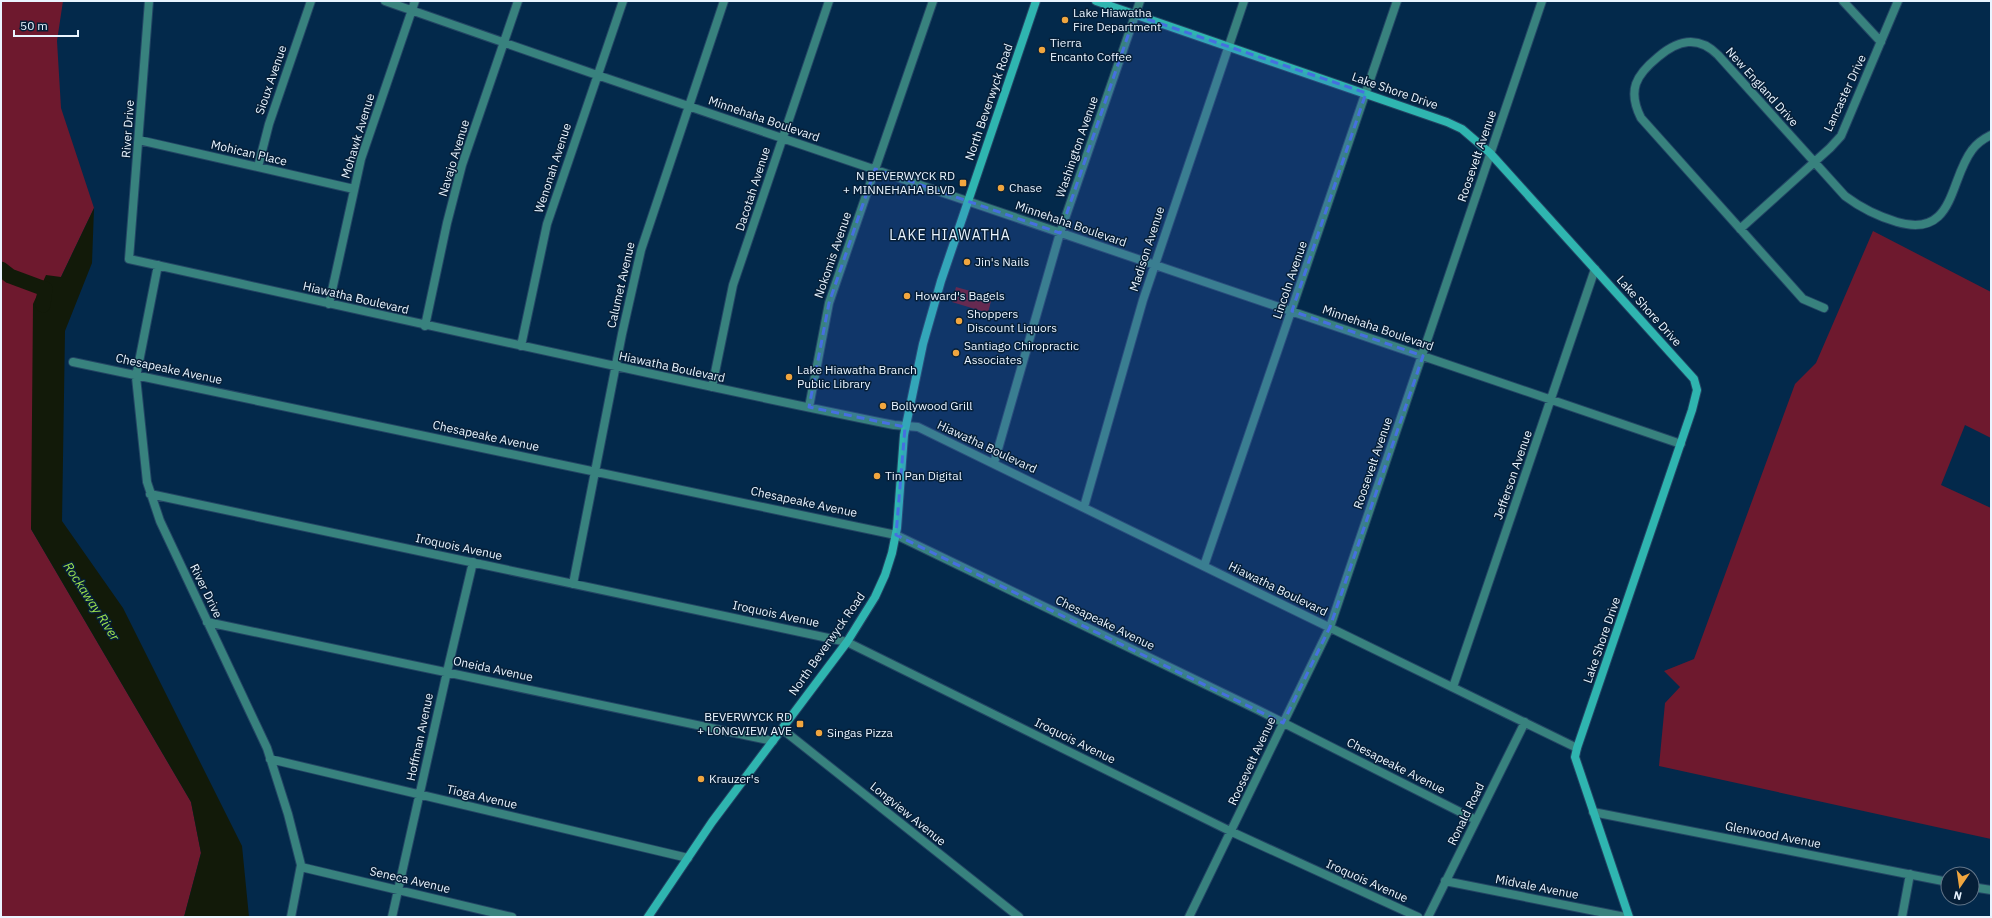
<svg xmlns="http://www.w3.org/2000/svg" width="1992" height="918" font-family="'IBM Plex Sans',sans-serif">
<rect width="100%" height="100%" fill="#03294b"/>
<path fill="#6e192e" d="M1 1H63L57 41 61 108 94 208 61 277 31 529 191 802 201 853 184 917H1Z
M1873 231 1991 292V438L1965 425 1941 485 1991 508V839L1659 766 1665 703 1680 687 1664 671 1694 659 1795 384 1816 363Z
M956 287 992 297 988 313 952 302Z"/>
<path fill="#121a09" d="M94 208 92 263 65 331 62 521 123 608 242 846 249 917H184L201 853 191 802 31 529 33 304 46 275 61 277Z"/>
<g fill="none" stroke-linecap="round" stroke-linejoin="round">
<path stroke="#121a09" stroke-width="15" d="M1 269 10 276 45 289 43 305"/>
<defs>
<path id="street" d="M149 1 129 259C384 315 638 373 894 425L918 427 1577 748
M385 1 597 75 1681 444
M1843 1 1881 42
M139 140 354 189
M258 167 269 124 311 1
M1740 229 1830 148 1841 136 1898 1
M158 265 136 377 147 482 160 521 267 748 288 814 301 865 291 917
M329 304 361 159 415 1
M1824 308 1803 299 1641 118C1627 90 1636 75 1658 57 1678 40 1698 35 1718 55L1845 196C1861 208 1877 216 1897 222 1955 239 1949 180 1972 150 1977 143 1983 139 1991 135
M425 326 447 223 462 165 518 1
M521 346 547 224 623 1
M73 362 896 535 1258 710 1476 820
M712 387 733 285 829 1
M809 407 829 303 933 1
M994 463 1060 233 1140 1
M150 494 847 642 1232 832 1418 917
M1084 507 1143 300 1244 1
M1204 566 1397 1
M573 584 622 334 641 250 724 1
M207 622 773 741
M1453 687 1595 269
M782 729 1019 917
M270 759 688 858
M1593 812 1948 882
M301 867 512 917
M1445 881 1625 917
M1972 887 1991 890
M392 917 447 672 473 562
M1189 917 1330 627 1542 1
M1428 917 1525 722
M1902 917 1910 874"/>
<path id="secondary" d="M1096 1 1447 122 1462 129 1490 153 1694 379 1697 390 1692 410 1577 748 1575 757 1629 917
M648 917 712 822 847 642 875 597 885 575 892 553 897 528 904 435 923 344 941 281 1036 1"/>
</defs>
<use href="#street" stroke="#234564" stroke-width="10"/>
<use href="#secondary" stroke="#234564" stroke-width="10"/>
<use href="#street" stroke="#38827e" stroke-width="8"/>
<use href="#secondary" stroke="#2fb5b0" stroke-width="8"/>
</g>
<path fill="#466fe0" fill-opacity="0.2" stroke="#466fe0" stroke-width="3" stroke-dasharray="8 5" stroke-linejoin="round" d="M1135 15 1366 93 1292 311 1423 356 1330 627 1283 723 896 535 905 427 809 407 829 303 875 169 1060 233Z"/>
<g fill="#f1a63f" stroke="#061f38" stroke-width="1.5">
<circle cx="1065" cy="20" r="4"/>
<circle cx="1042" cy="50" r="4"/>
<rect x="959" y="179" width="8" height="8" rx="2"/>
<circle cx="1001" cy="188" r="4"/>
<circle cx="967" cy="262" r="4"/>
<circle cx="907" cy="296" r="4"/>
<circle cx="959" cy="321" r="4"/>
<circle cx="956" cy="353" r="4"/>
<circle cx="789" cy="377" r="4"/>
<circle cx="883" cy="406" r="4"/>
<circle cx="877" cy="476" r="4"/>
<rect x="796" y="720" width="8" height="8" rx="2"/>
<circle cx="819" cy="733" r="4"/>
<circle cx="701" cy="779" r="4"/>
</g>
<g text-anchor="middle" stroke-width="3" stroke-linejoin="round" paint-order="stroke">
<g font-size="12" fill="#e9f4ff" stroke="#061f38" text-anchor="start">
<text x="1073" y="17">Lake Hiawatha<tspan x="1073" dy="14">Fire Department</tspan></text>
<text x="1050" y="47">Tierra<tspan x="1050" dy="14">Encanto Coffee</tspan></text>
<text x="955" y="180" text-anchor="end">N BEVERWYCK RD<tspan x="955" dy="14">+ MINNEHAHA BLVD</tspan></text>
<text x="1009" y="192">Chase</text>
<text x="975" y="266">Jin's Nails</text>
<text x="915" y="300">Howard's Bagels</text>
<text x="967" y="318">Shoppers<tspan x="967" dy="14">Discount Liquors</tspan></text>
<text x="964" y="350">Santiago Chiropractic<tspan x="964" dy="14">Associates</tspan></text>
<text x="797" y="374">Lake Hiawatha Branch<tspan x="797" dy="14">Public Library</tspan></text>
<text x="891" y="410">Bollywood Grill</text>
<text x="885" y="480">Tin Pan Digital</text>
<text x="792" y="721" text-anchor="end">BEVERWYCK RD<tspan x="792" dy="14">+ LONGVIEW AVE</tspan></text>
<text x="827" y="737">Singas Pizza</text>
<text x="709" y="783">Krauzer's</text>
</g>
<g font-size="12" fill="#e9f4ff" stroke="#061f38">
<text transform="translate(271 80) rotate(-71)" y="4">Sioux Avenue</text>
<text transform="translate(1762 87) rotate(48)" y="4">New England Drive</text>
<text transform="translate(1395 91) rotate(19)" y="4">Lake Shore Drive</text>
<text transform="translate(1845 93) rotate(-65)" y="4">Lancaster Drive</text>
<text transform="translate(989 102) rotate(-71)" y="4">North Beverwyck Road</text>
<text transform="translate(764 119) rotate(19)" y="4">Minnehaha Boulevard</text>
<text transform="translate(128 129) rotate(-86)" y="4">River Drive</text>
<text transform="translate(358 136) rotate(-73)" y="4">Mohawk Avenue</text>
<text transform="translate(1077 147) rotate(-71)" y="4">Washington Avenue</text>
<text transform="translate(249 153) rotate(13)" y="4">Mohican Place</text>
<text transform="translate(1477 156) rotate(-71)" y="4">Roosevelt Avenue</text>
<text transform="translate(454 158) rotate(-73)" y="4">Navajo Avenue</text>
<text transform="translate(553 168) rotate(-72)" y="4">Wenonah Avenue</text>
<text transform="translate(753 189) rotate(-72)" y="4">Dacotah Avenue</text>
<text transform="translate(1071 224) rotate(19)" y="4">Minnehaha Boulevard</text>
<text transform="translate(1147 249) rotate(-72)" y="4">Madison Avenue</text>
<text transform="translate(833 255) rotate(-71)" y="4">Nokomis Avenue</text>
<text transform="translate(1290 280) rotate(-71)" y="4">Lincoln Avenue</text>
<text transform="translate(621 285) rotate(-77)" y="4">Calumet Avenue</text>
<text transform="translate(356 298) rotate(13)" y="4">Hiawatha Boulevard</text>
<text transform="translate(1649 311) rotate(48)" y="4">Lake Shore Drive</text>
<text transform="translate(1378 328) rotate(19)" y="4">Minnehaha Boulevard</text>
<text transform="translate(672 367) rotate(12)" y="4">Hiawatha Boulevard</text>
<text transform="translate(169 369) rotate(12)" y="4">Chesapeake Avenue</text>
<text transform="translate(486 436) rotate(12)" y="4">Chesapeake Avenue</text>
<text transform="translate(987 447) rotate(25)" y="4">Hiawatha Boulevard</text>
<text transform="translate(1373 463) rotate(-71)" y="4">Roosevelt Avenue</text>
<text transform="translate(1513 475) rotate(-71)" y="4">Jefferson Avenue</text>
<text transform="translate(804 502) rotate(12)" y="4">Chesapeake Avenue</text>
<text transform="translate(459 547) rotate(12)" y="4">Iroquois Avenue</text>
<text transform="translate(1278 589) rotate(26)" y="4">Hiawatha Boulevard</text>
<text transform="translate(206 591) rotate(64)" y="4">River Drive</text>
<text transform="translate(776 614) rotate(12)" y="4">Iroquois Avenue</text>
<text transform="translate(1105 623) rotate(26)" y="4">Chesapeake Avenue</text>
<text transform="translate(1602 640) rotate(-71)" y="4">Lake Shore Drive</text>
<text transform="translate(827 644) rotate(-55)" y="4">North Beverwyck Road</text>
<text transform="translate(493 669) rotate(12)" y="4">Oneida Avenue</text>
<text transform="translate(420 737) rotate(-78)" y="4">Hoffman Avenue</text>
<text transform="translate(1075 741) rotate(26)" y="4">Iroquois Avenue</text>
<text transform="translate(1252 761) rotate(-65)" y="4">Roosevelt Avenue</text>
<text transform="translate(1396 766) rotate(27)" y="4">Chesapeake Avenue</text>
<text transform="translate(482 797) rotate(13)" y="4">Tioga Avenue</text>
<text transform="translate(908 814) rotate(39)" y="4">Longview Avenue</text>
<text transform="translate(1466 814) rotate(-64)" y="4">Ronald Road</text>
<text transform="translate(1773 835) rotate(11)" y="4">Glenwood Avenue</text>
<text transform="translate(410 880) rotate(13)" y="4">Seneca Avenue</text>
<text transform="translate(1367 881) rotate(24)" y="4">Iroquois Avenue</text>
<text transform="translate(1537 887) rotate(11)" y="4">Midvale Avenue</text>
</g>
<g font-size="13" font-style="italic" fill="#9fe44d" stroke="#061f38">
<text transform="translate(92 601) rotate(57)" y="5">Rockaway River</text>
</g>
<g font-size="14" letter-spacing="1" fill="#e9f4ff" stroke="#061f38">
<text x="950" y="240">LAKE HIAWATHA</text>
</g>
</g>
<rect width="1992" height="918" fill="none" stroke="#e9f4ff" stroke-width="4"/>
<g transform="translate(1960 886) rotate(193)"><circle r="19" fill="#061f38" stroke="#617488"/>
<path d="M0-3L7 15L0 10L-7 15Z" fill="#f1a63f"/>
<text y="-6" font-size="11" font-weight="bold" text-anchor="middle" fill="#e9f4ff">N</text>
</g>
<path d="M14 30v6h64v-6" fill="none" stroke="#e9f4ff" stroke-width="2"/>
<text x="20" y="30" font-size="12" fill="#e9f4ff" stroke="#061f38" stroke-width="3" paint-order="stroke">50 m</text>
</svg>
